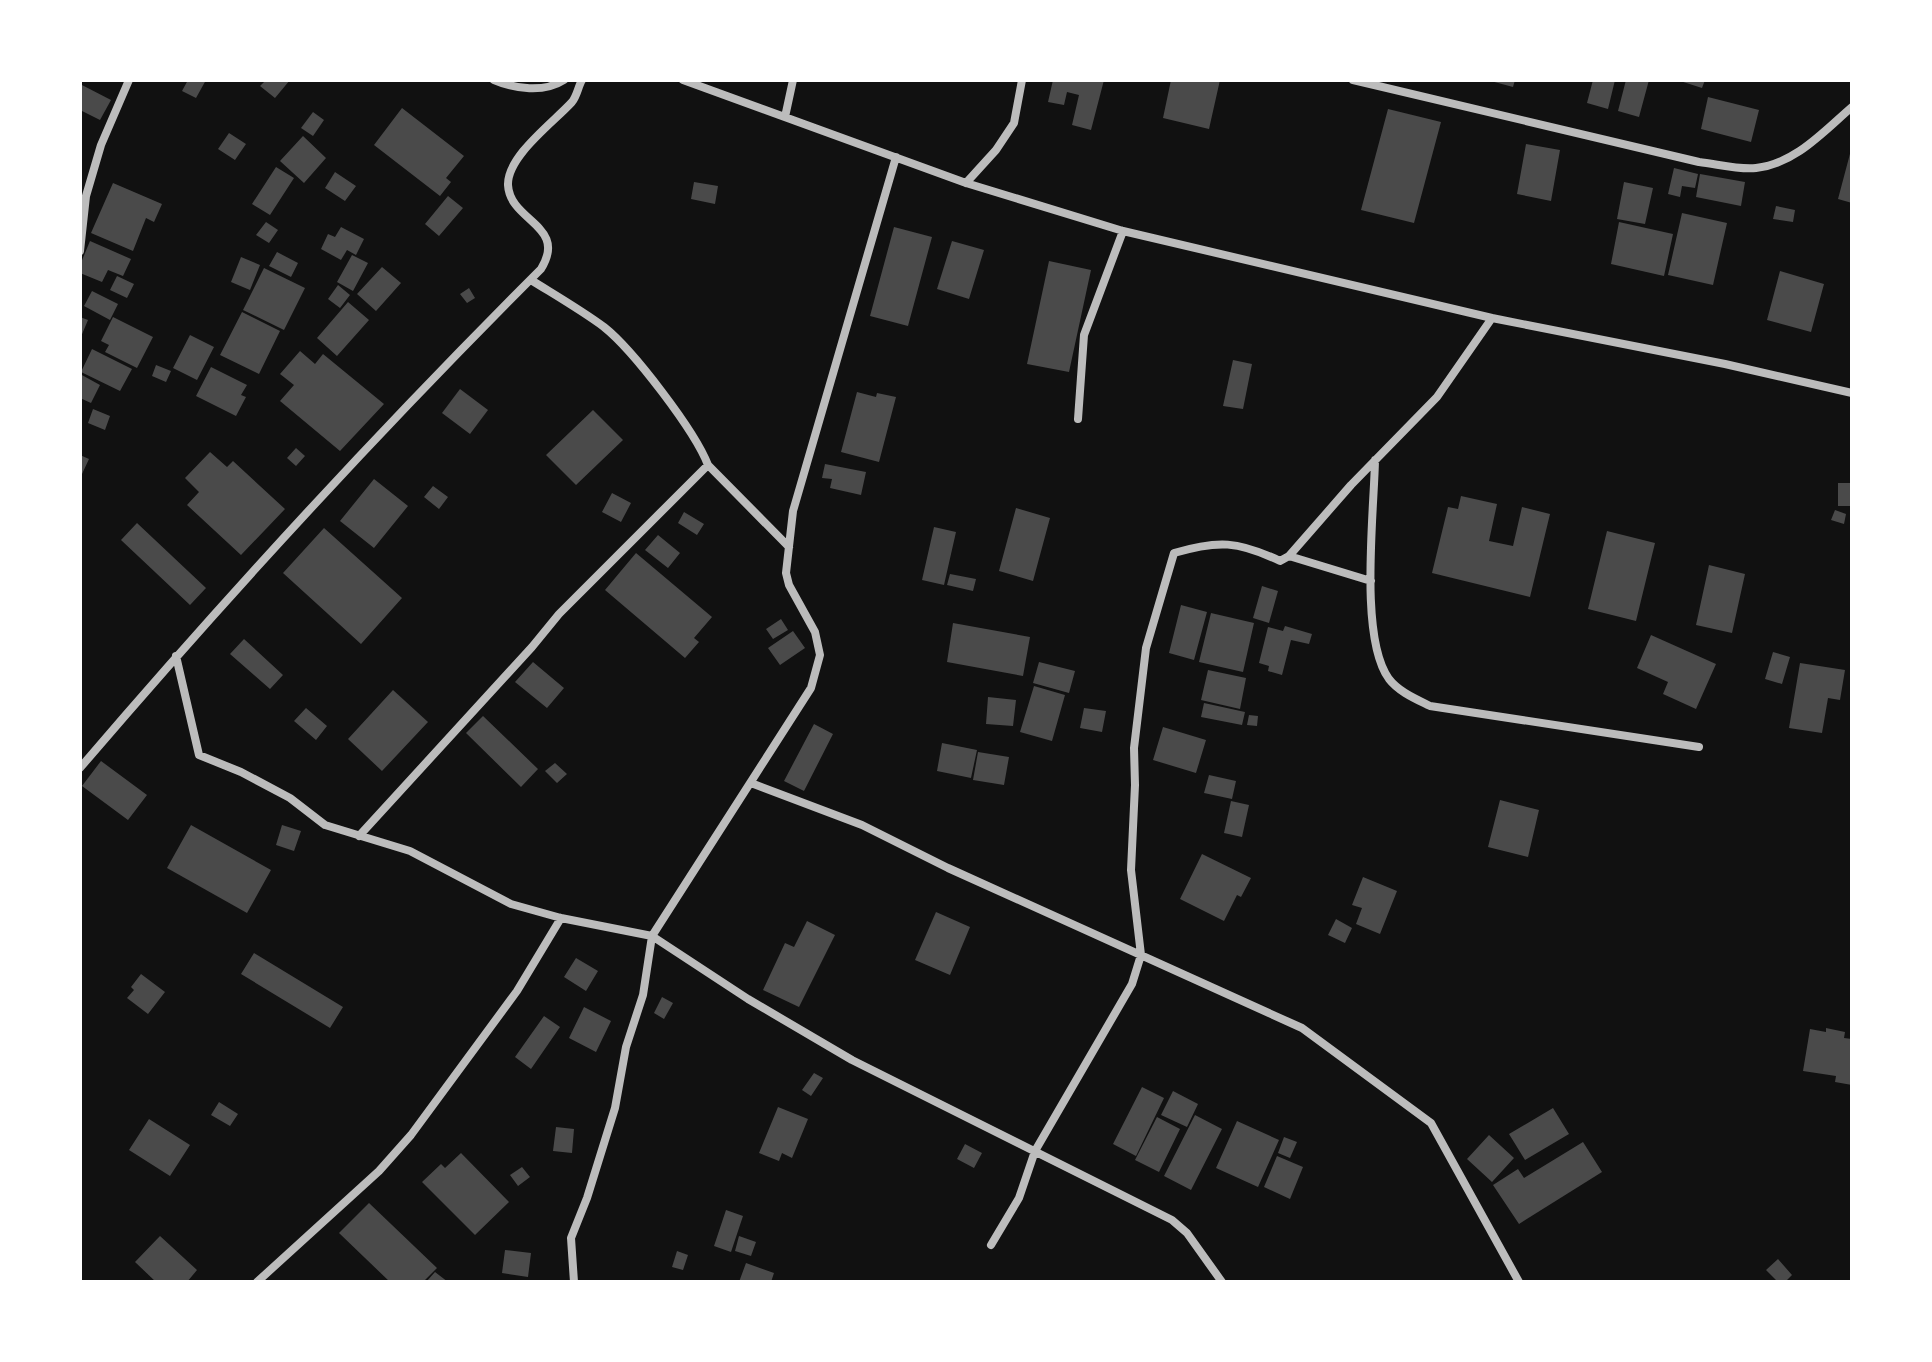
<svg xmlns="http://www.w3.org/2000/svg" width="1932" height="1362" font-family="Barlow,sans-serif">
<rect width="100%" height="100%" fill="#111"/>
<path fill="#4a4a4a" d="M188 80H206L196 98 182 91Z
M266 80H290L275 98 260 86Z
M1053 80H1104L1091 130 1072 125 1079 95 1067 92 1064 105 1048 102Z
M1171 80H1220L1209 129 1163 118Z
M1487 80H1515L1513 87Z
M1593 80H1615L1608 109 1587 103Z
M1626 80H1649L1639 117 1618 111Z
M1677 80H1705L1702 88Z
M80 84 111 100 100 120 80 110Z
M1708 97 1759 110 1751 142 1701 129Z
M402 108 464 156 446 178 451 182 440 196 374 145Z
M1388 109 1441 122 1414 223 1361 210Z
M313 112 324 120 313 136 301 128Z
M229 133 246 144 235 160 218 149Z
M303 136 326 158 304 183 280 161Z
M1526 144 1560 150 1551 201 1517 194Z
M1851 150H1852V203L1838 199Z
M276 167 294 178 270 215 252 204Z
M1674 168 1698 174 1695 188 1682 186 1680 197 1668 194Z
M335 172 356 186 345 201 325 188Z
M1700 174 1745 182 1741 206 1696 197Z
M694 182 718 186 715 204 691 199Z
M1624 182 1653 188 1645 224 1617 219Z
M113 183 162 204 154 222 146 218 133 251 91 233Z
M448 196 463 208 439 236 425 224Z
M1776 206 1795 210 1793 222 1773 219Z
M1682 213 1727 223 1713 285 1668 275Z
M266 222 278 230 269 243 256 235Z
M1619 222 1673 234 1664 276 1611 264Z
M341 227 364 239 356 255 347 250 341 260 321 249 328 234 335 237Z
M894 227 932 237 908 326 870 316Z
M90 241 131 259 123 276 108 270 102 282 80 273V265Z
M952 241 984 250 969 299 937 289Z
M277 252 298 263 291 277 269 266Z
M352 255 368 263 353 291 337 282Z
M241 257 260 265 250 290 231 282Z
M1049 261 1091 270 1069 372 1027 364Z
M382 267 401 283 376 311 357 294Z
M264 268 305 288 284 330 243 310Z
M1780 271 1824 284 1811 332 1767 320Z
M117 276 134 284 127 298 110 290Z
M338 285 350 295 340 308 328 299Z
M469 288 475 298 467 303 460 294Z
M92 291 118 304 110 320 84 306Z
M348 302 369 320 337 356 317 338Z
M242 312 280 331 259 374 220 355Z
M80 317 88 320 80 339Z
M113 317 153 337 137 368 105 352 109 345 101 341Z
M190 335 214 347 197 380 173 368Z
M92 349 132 369 120 391 81 372Z
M300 351 315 364 323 354 384 404 340 451 280 401 294 385 280 374Z
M1233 360 1252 364 1243 409 1223 406Z
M156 365 171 371 166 382 152 376Z
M211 367 247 385 241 395 246 397 236 416 196 396Z
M80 374 100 385 91 403 80 398Z
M460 389 488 410 470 434 442 413Z
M857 392 876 397 877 393 896 397 879 462 841 452Z
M93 409 110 416 105 430 88 423Z
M593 410 623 440 576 485 546 455Z
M296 448 305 456 296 466 287 458Z
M210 452 227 467 233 461 285 509 241 555 187 505 199 492 185 478Z
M80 455 89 459 82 474 80 473Z
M825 464 866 472 861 495 830 488 832 479 822 478Z
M374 479 408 506 374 548 340 521Z
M1838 483H1852V506H1838Z
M433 486 448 497 439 509 424 497Z
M612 493 631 503 621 522 602 512Z
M1461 496 1497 504 1489 541 1513 546 1522 507 1550 514 1530 597 1432 573 1448 507 1458 509Z
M1016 508 1050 518 1033 581 999 571Z
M1835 510 1846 514 1844 524 1831 520Z
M684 512 704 524 697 535 678 523Z
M137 523 206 588 190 605 121 540Z
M934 527 956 532 944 585 922 580Z
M324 528 402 598 361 644 283 573Z
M1607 531 1655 543 1636 621 1588 609Z
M658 535 680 553 668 568 645 550Z
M636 553 712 617 694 638 699 642 685 658 605 590Z
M1709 565 1745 574 1732 633 1696 625Z
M950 574 976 579 973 591 947 585Z
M1262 586 1278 591 1269 623 1253 618Z
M1181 605 1207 612 1194 660 1169 653Z
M1211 613 1254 623 1243 672 1199 662Z
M781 619 788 630 773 639 766 629Z
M953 623 1030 637 1023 676 947 662Z
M1285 626 1312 634 1309 644 1291 640 1282 675 1268 671 1269 666 1259 663 1268 627 1283 631Z
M793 631 805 648 780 665 768 648Z
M1651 635 1716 664 1696 709 1663 694 1668 682 1637 668Z
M244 639 283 675 270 689 230 654Z
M1773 652 1790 657 1782 684 1765 679Z
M533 662 564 688 547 708 515 682Z
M1039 662 1075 671 1069 693 1033 683Z
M1800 663 1845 670 1840 700 1828 698 1822 733 1789 728Z
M1208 670 1246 678 1240 709 1201 700Z
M1034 686 1065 695 1052 741 1020 732Z
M393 690 428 722 382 771 348 739Z
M988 697 1016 700 1013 726 986 724Z
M1204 703 1245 712 1242 725 1201 717Z
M306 708 327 726 316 740 294 721Z
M1084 708 1106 711 1102 732 1080 728Z
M1249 715 1258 716 1257 726 1247 725Z
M483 716 538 769 521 787 466 733Z
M814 724 833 734 804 791 784 781Z
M1163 727 1206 740 1196 773 1153 760Z
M942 743 977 750 971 778 937 771Z
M978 752 1009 757 1004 785 973 780Z
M101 761 147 795 128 820 82 786Z
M555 763 567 774 557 783 545 771Z
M1209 775 1236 781 1232 799 1204 793Z
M1500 800 1539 810 1528 857 1488 847Z
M1231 801 1249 805 1242 837 1224 833Z
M191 825 271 870 247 913 167 868Z
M282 825 301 831 294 851 276 845Z
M1202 854 1251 878 1241 897 1237 895 1224 921 1180 899Z
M1363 877 1397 891 1380 934 1356 924 1362 908 1352 905Z
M936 912 970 927 950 975 915 960Z
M1336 919 1352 928 1345 943 1328 935Z
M807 921 835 935 799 1007 763 990 785 943 794 947Z
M254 953 343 1007 330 1028 241 974Z
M576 958 598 971 586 991 564 977Z
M141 974 165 992 148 1014 127 998 134 990 131 987Z
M662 997 673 1003 664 1019 654 1013Z
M584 1007 611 1021 596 1052 569 1038Z
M544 1016 560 1027 531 1069 515 1057Z
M1826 1028 1845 1032 1844 1038 1852 1039V1085L1835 1082 1836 1076 1803 1071 1810 1029 1826 1032Z
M814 1073 823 1078 811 1096 802 1090Z
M1142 1087 1164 1098 1136 1156 1113 1144Z
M1173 1091 1198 1104 1187 1127 1161 1115Z
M219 1102 238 1114 230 1126 211 1115Z
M778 1107 808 1119 792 1158 782 1153 779 1161 759 1153Z
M1553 1108 1569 1134 1525 1160 1509 1134Z
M1195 1115 1222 1129 1191 1190 1164 1176Z
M1157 1117 1180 1129 1159 1172 1135 1160Z
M149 1119 190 1145 170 1176 129 1150Z
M1237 1121 1279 1140 1258 1187 1216 1168Z
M556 1127 574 1129 572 1153 553 1151Z
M1489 1135 1514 1158 1492 1182 1467 1159Z
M1284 1137 1297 1142 1290 1158 1278 1153Z
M1583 1142 1602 1172 1519 1224 1493 1185 1518 1169 1524 1178Z
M965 1144 982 1153 974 1168 957 1159Z
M461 1153 509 1202 475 1235 422 1182 441 1164 445 1168Z
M1277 1156 1303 1167 1290 1199 1264 1187Z
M522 1167 530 1177 518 1186 510 1175Z
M369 1203 437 1268 423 1282H390L339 1233Z
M726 1210 743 1216 731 1252 714 1246Z
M160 1236 197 1270 187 1282H156L135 1262Z
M739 1236 756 1242 751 1256 735 1251Z
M505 1250 531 1253 528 1277 502 1273Z
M677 1251 688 1255 683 1270 672 1267Z
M1778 1259 1792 1275 1785 1282H1778L1766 1270Z
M746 1263 774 1273 771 1282H739Z
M435 1272 448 1282H426Z"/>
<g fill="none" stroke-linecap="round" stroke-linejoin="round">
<path stroke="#bcbcbc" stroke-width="8" d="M494 80C515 89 544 93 564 80
M683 80 966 183 1123 231 1492 318 1725 364 1852 393
M1353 80 1699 162C1717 164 1739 170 1756 168 1795 164 1824 131 1852 107
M785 117 793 80
M966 183 996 150 1014 123 1022 80
M80 251 86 196 101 145 129 80
M531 280C555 295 581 310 604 327 633 350 695 431 708 465L789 547
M1078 419 1084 335 1123 231
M1375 460C1374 513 1359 638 1389 679 1399 692 1416 699 1430 706L1699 747
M1289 556 1371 581
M176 656 199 755 241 772 290 798 325 825 410 851 511 904 561 918 652 936 748 999 852 1060 1172 1220 1187 1233 1222 1282
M80 768C227 596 381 429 541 269 568 225 510 222 508 185 507 156 554 122 572 102 577 96 578 87 582 80
M751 783 862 825 948 868 1302 1028 1431 1123 1519 1282
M359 836 532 647 559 614 708 465
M991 1245 1019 1198 1035 1151 1132 984 1141 955 1131 870 1135 785 1134 748 1146 648 1174 553C1218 540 1238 541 1280 561L1289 556 1351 485 1437 397 1492 318
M257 1282 379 1171 411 1135 517 991 561 918
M574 1282 571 1238 587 1198 615 1108 626 1047 643 995 652 936 811 688 820 655 815 632 789 585 786 573 793 511 896 157"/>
</g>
<rect width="1932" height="1362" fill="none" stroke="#ffffff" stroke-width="164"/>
</svg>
